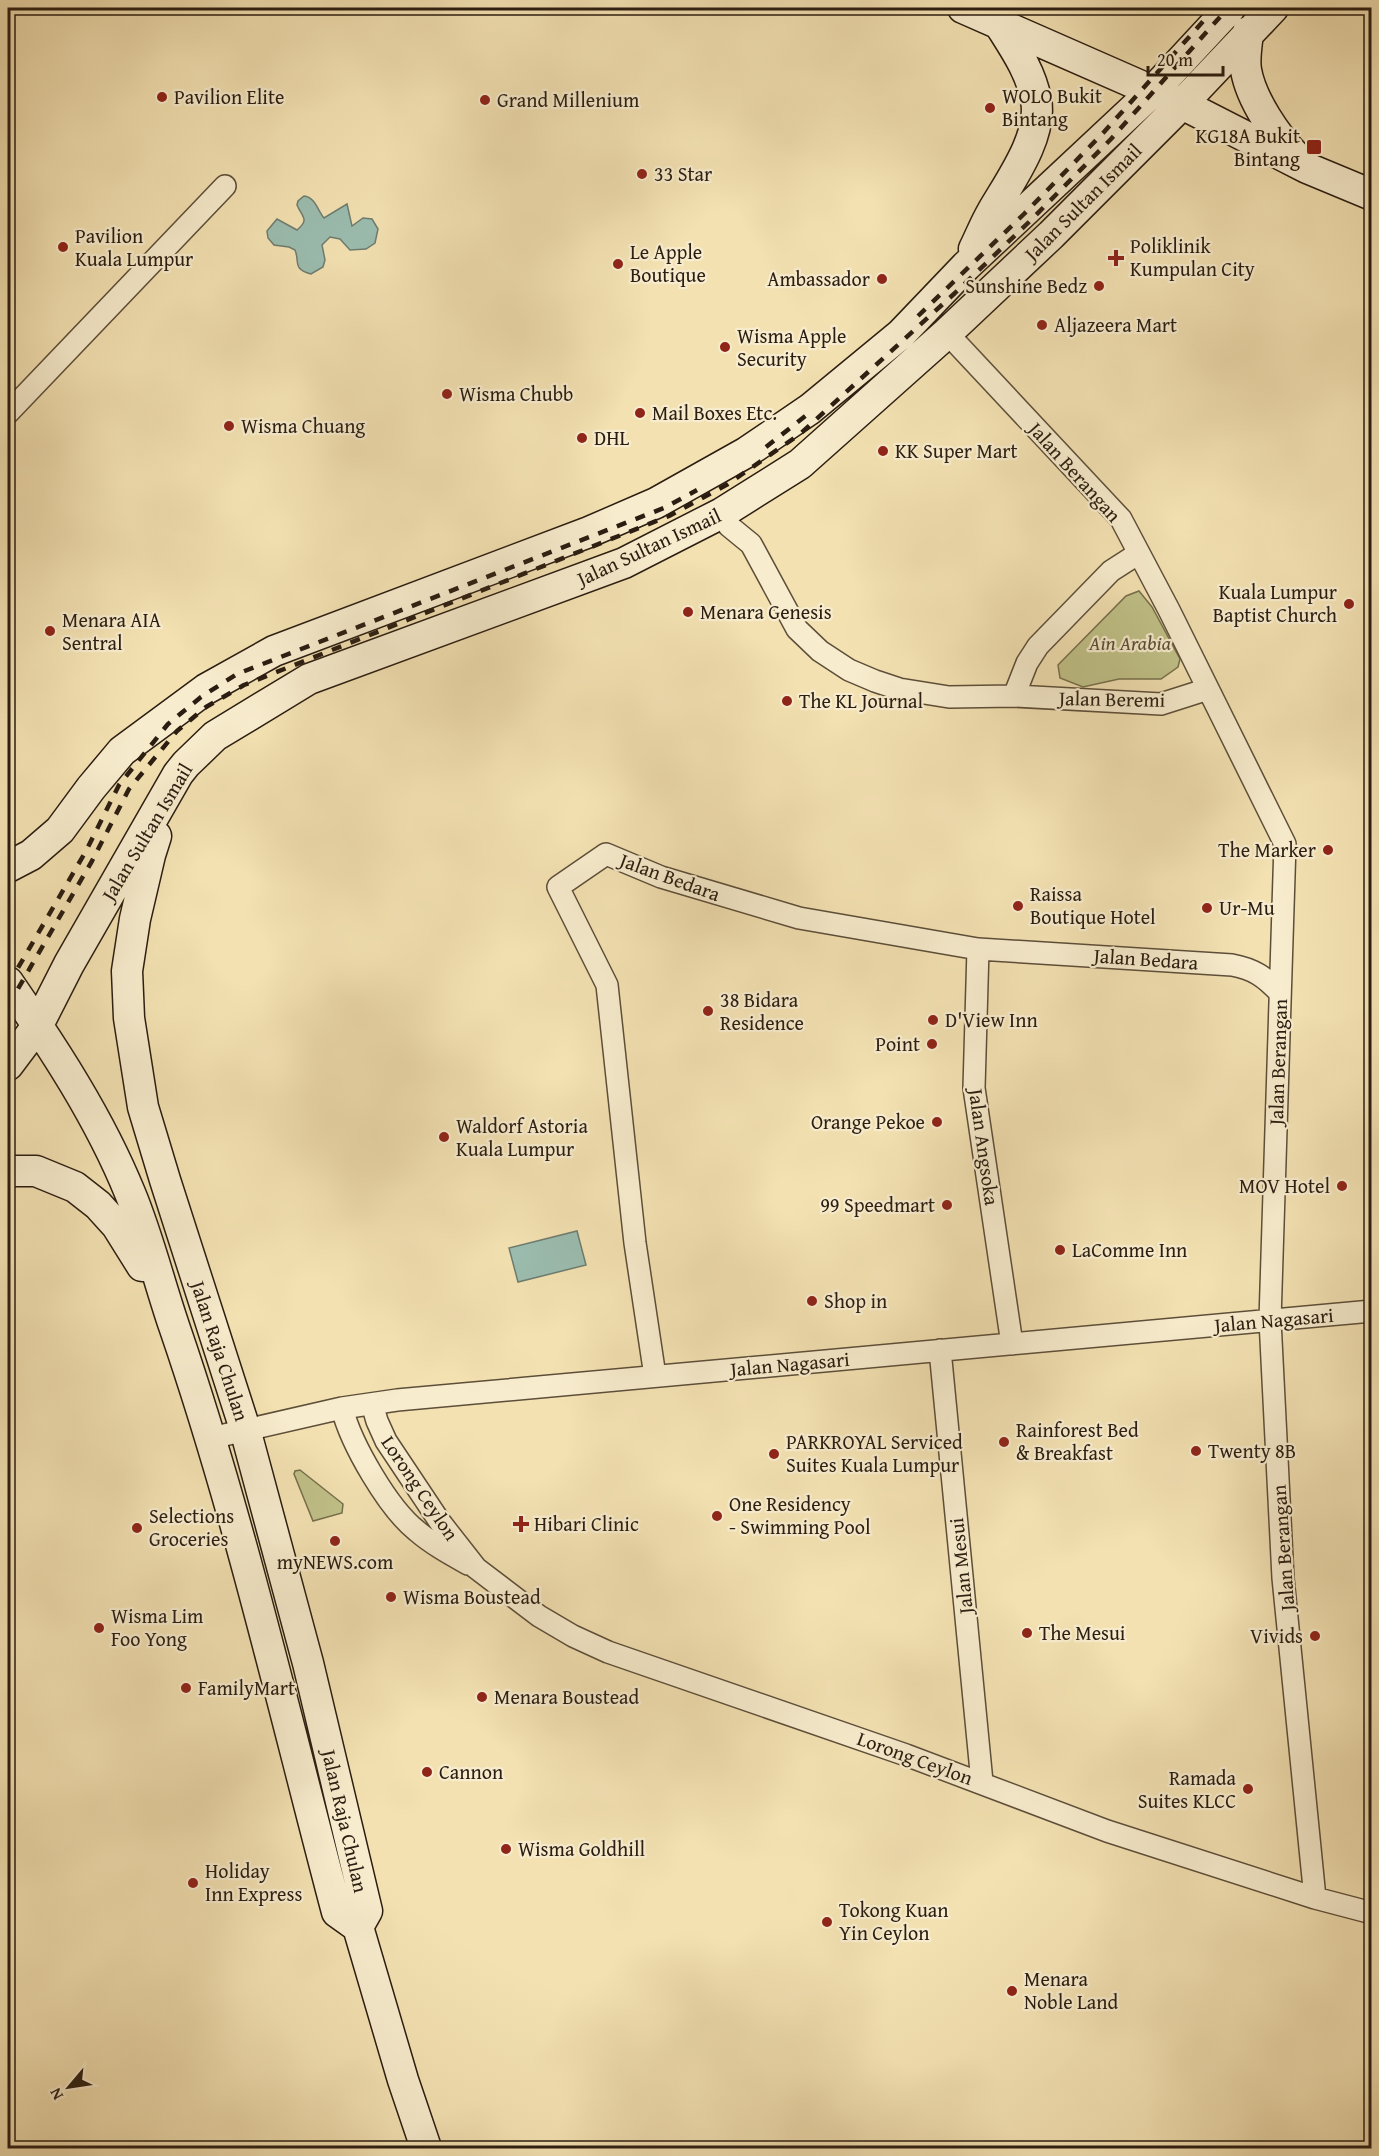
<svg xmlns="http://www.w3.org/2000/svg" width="1379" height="2156" font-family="'Gentium Book Plus',serif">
<rect width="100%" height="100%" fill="#f3e1b2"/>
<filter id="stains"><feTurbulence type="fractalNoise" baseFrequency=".00333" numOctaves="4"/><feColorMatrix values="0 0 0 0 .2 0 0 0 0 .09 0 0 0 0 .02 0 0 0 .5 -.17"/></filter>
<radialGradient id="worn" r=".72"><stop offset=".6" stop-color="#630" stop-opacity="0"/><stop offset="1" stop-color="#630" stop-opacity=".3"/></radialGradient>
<path fill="#c0c188" stroke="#766f4c" stroke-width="1.5" d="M1139 591 1152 607 1180 659 1178 667 1161 679H1119L1083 687 1060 678 1058 665 1126 596Z
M300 1470 343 1504 342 1513 313 1521 294 1474 295 1471Z"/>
<path fill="#9bbdb0" stroke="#6e7d70" stroke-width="1.5" d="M304 196C315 197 318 211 324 218L347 204 352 226 363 218 372 219 378 229 375 243 366 249 350 250 340 239 330 237 322 245 325 260 323 267 311 274C292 269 300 262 295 250L289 247 274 245 268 238 267 231 277 219 297 230C310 219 302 217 297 205L298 201Z
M577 1231 586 1265 518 1282 509 1248Z"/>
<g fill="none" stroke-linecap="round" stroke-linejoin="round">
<defs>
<path id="minor" d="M947 333 1121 519 1169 610 1285 844 1270 1320 1283 1578 1315 1898
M8 413 225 186
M722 513 729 526 751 544 797 629 820 651 849 670 875 681 899 689 949 697 1014 696 1161 704 1208 689
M1014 696 1027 663 1038 646 1111 571 1139 553
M978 949 974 1088 1012 1344
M940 1350 982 1782
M655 1376 635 1243 607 985 558 887 606 854 661 877 799 918 978 949 1232 965C1254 969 1265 977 1280 993
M372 1404 377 1421 386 1441 440 1522 476 1568 539 1616 573 1636 608 1652 906 1755 1107 1831 1315 1898 1372 1913
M342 1408C351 1444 388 1508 417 1531 432 1544 450 1554 468 1564
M211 1438 342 1408 397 1400 1372 1311"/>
<path id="secondary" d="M963 8 1182 104 1307 168 1372 195
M1248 32C1247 44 1244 58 1246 70 1251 100 1277 137 1297 158
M974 249C980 237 985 224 992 212 1010 181 1043 136 1036 100 1031 71 1013 46 998 22
M156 836 150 855 135 919 127 971 129 1018 143 1107 165 1180 245 1429 308 1663 367 1911 358 1927
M8 867 31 855 60 830 91 788 122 751 206 689 274 651 589 532 656 503 747 452 810 409 901 334 966 266 1153 91 1230 8
M8 982C54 1049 99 1117 130 1193 148 1236 159 1282 174 1326 240 1518 285 1716 337 1912L358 1927 403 2080 426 2148
M8 1065 38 1025 69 964 178 774 186 764 215 736 309 679 624 563 722 513 800 464 947 333 1051 235 1182 104 1273 8
M8 1171H36L75 1187 98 1205 117 1226 142 1266"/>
</defs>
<use href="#minor" stroke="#5d4e39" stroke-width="24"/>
<use href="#secondary" stroke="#2b1d11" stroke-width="33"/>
<use href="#minor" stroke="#f7eccd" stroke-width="21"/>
<use href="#secondary" stroke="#f7eccd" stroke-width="30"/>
<path stroke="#2b1d11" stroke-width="4.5" stroke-dasharray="10 10" stroke-linecap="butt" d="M918 316 1024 214 1104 132 1215 8
M766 447 813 410
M8 985 86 851 119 785 168 724 201 697 237 674 664 508 697 490
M8 1006 92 861 129 789 177 731 206 707 244 685 669 516 728 484 800 434 955 293 1029 222 1111 139 1228 8"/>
</g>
<g fill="#8f2418" stroke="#f7eccd" stroke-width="2">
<circle cx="162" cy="97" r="6"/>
<circle cx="485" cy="100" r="6"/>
<circle cx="990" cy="108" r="6"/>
<rect x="1306" y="139" width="16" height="16" rx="3"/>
<circle cx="642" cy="174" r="6"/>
<circle cx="63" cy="247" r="6"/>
<path d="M1113 249h6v6h6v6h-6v6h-6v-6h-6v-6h6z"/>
<circle cx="618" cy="264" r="6"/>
<circle cx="882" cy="279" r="6"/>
<circle cx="1099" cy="286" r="6"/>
<circle cx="1042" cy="325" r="6"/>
<circle cx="725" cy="347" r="6"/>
<circle cx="447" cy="394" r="6"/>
<circle cx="640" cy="413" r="6"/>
<circle cx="229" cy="426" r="6"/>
<circle cx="582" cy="438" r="6"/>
<circle cx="883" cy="451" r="6"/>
<circle cx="1349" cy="604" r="6"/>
<circle cx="688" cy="612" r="6"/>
<circle cx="50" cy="631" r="6"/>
<circle cx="787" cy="701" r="6"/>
<circle cx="1328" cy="850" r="6"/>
<circle cx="1018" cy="906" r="6"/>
<circle cx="1207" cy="908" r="6"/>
<circle cx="708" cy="1011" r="6"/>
<circle cx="933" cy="1020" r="6"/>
<circle cx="932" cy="1044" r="6"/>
<circle cx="937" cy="1122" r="6"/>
<circle cx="444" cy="1137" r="6"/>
<circle cx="1342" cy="1186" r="6"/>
<circle cx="947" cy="1205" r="6"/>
<circle cx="1060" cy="1250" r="6"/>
<circle cx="812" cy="1301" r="6"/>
<circle cx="1004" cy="1442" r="6"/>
<circle cx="1196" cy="1451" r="6"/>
<circle cx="774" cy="1454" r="6"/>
<circle cx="717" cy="1516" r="6"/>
<path d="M518 1515h6v6h6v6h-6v6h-6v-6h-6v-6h6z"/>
<circle cx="137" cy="1528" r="6"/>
<circle cx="335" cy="1541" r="6"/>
<circle cx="391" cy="1597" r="6"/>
<circle cx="99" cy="1628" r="6"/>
<circle cx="1027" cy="1633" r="6"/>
<circle cx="1315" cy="1636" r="6"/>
<circle cx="186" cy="1688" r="6"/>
<circle cx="482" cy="1697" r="6"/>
<circle cx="427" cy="1772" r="6"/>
<circle cx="1248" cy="1789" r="6"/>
<circle cx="506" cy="1849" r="6"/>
<circle cx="193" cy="1883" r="6"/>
<circle cx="827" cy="1922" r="6"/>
<circle cx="1012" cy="1991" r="6"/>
</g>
<g text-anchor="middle" stroke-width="4.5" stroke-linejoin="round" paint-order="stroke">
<g font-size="20" fill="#2b1d11" stroke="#f7eccd" text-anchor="start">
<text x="1002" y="103">WOLO Bukit<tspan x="1002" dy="23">Bintang</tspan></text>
<text x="174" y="104">Pavilion Elite</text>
<text x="497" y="107">Grand Millenium</text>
<text x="1300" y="143" text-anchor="end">KG18A Bukit<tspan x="1300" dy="23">Bintang</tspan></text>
<text x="654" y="181">33 Star</text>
<text x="75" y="243">Pavilion<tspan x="75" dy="23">Kuala Lumpur</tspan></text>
<text x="1130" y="253">Poliklinik<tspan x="1130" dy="23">Kumpulan City</tspan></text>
<text x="630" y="259">Le Apple<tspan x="630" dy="23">Boutique</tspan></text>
<text x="870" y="286" text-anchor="end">Ambassador</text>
<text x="1087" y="293" text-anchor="end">Sunshine Bedz</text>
<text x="1054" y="332">Aljazeera Mart</text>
<text x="737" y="343">Wisma Apple<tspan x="737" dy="23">Security</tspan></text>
<text x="459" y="401">Wisma Chubb</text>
<text x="652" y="420">Mail Boxes Etc.</text>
<text x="241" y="433">Wisma Chuang</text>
<text x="594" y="445">DHL</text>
<text x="895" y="458">KK Super Mart</text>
<text x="1337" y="599" text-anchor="end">Kuala Lumpur<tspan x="1337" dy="23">Baptist Church</tspan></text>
<text x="700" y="619">Menara Genesis</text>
<text x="62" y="627">Menara AIA<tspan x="62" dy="23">Sentral</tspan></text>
<text x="799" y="708">The KL Journal</text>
<text x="1316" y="857" text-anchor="end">The Marker</text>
<text x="1030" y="901">Raissa<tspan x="1030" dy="23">Boutique Hotel</tspan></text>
<text x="1219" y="915">Ur-Mu</text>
<text x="720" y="1007">38 Bidara<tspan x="720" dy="23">Residence</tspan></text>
<text x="945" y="1027">D'View Inn</text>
<text x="920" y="1051" text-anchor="end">Point</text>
<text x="925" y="1129" text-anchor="end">Orange Pekoe</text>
<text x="456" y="1133">Waldorf Astoria<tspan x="456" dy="23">Kuala Lumpur</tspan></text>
<text x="1330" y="1193" text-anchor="end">MOV Hotel</text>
<text x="935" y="1212" text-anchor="end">99 Speedmart</text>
<text x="1072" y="1257">LaComme Inn</text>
<text x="824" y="1308">Shop in</text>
<text x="1016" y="1437">Rainforest Bed<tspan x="1016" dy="23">&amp; Breakfast</tspan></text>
<text x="786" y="1449">PARKROYAL Serviced<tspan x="786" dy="23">Suites Kuala Lumpur</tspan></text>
<text x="1208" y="1458">Twenty 8B</text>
<text x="729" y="1511">One Residency<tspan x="729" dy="23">- Swimming Pool</tspan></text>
<text x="149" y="1523">Selections<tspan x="149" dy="23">Groceries</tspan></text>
<text x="534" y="1531">Hibari Clinic</text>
<text x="335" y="1569" text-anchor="middle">myNEWS.com</text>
<text x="403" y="1604">Wisma Boustead</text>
<text x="111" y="1623">Wisma Lim<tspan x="111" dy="23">Foo Yong</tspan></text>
<text x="1039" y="1640">The Mesui</text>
<text x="1303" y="1643" text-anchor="end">Vivids</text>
<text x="198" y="1695">FamilyMart</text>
<text x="494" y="1704">Menara Boustead</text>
<text x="439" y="1779">Cannon</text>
<text x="1236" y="1785" text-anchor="end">Ramada<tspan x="1236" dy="23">Suites KLCC</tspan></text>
<text x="518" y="1856">Wisma Goldhill</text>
<text x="205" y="1878">Holiday<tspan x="205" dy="23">Inn Express</tspan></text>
<text x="839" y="1917">Tokong Kuan<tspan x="839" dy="23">Yin Ceylon</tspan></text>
<text x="1024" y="1986">Menara<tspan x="1024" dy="23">Noble Land</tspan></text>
</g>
<g font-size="20" fill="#2b1d11" stroke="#f7eccd">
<text transform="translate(1083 202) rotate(-45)" y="7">Jalan Sultan Ismail</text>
<text transform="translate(1075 472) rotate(48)" y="7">Jalan Berangan</text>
<text transform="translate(649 547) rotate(-25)" y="7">Jalan Sultan Ismail</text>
<text transform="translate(1112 699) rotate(1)" y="7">Jalan Beremi</text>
<text transform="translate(147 832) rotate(-59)" y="7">Jalan Sultan Ismail</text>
<text transform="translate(670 877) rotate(20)" y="7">Jalan Bedara</text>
<text transform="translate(1146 959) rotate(4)" y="7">Jalan Bedara</text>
<text transform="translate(1278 1062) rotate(-88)" y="7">Jalan Berangan</text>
<text transform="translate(984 1147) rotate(82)" y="7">Jalan Angsoka</text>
<text transform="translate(1274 1320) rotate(-5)" y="7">Jalan Nagasari</text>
<text transform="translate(220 1351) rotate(72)" y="7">Jalan Raja Chulan</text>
<text transform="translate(790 1364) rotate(-5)" y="7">Jalan Nagasari</text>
<text transform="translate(420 1488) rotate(56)" y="7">Lorong Ceylon</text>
<text transform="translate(1283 1548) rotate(-94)" y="7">Jalan Berangan</text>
<text transform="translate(961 1566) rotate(-96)" y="7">Jalan Mesui</text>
<text transform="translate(915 1758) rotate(20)" y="7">Lorong Ceylon</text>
<text transform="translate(345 1821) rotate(77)" y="7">Jalan Raja Chulan</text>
</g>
<g font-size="20" font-style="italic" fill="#584e35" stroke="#f7eccd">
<text x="1130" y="650">Ain Arabia</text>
</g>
</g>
<rect width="1379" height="2156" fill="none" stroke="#f3e1b2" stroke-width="30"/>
<rect x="9" y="9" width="1361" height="2138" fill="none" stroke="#2b1d11" stroke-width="3"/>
<rect x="15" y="15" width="1349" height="2126" fill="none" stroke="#2b1d11" stroke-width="1.5"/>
<g transform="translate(69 2087) rotate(241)" stroke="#f7eccd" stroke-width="4.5" paint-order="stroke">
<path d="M0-4.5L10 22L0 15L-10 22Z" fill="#2b1d11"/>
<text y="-9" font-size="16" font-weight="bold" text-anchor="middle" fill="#2b1d11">N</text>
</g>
<path d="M1148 66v9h75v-9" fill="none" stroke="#2b1d11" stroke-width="3"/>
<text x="1157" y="66" font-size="18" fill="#2b1d11" stroke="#f7eccd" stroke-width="4.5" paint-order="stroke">20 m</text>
<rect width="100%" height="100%" filter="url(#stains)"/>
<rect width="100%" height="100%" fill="url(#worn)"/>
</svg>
